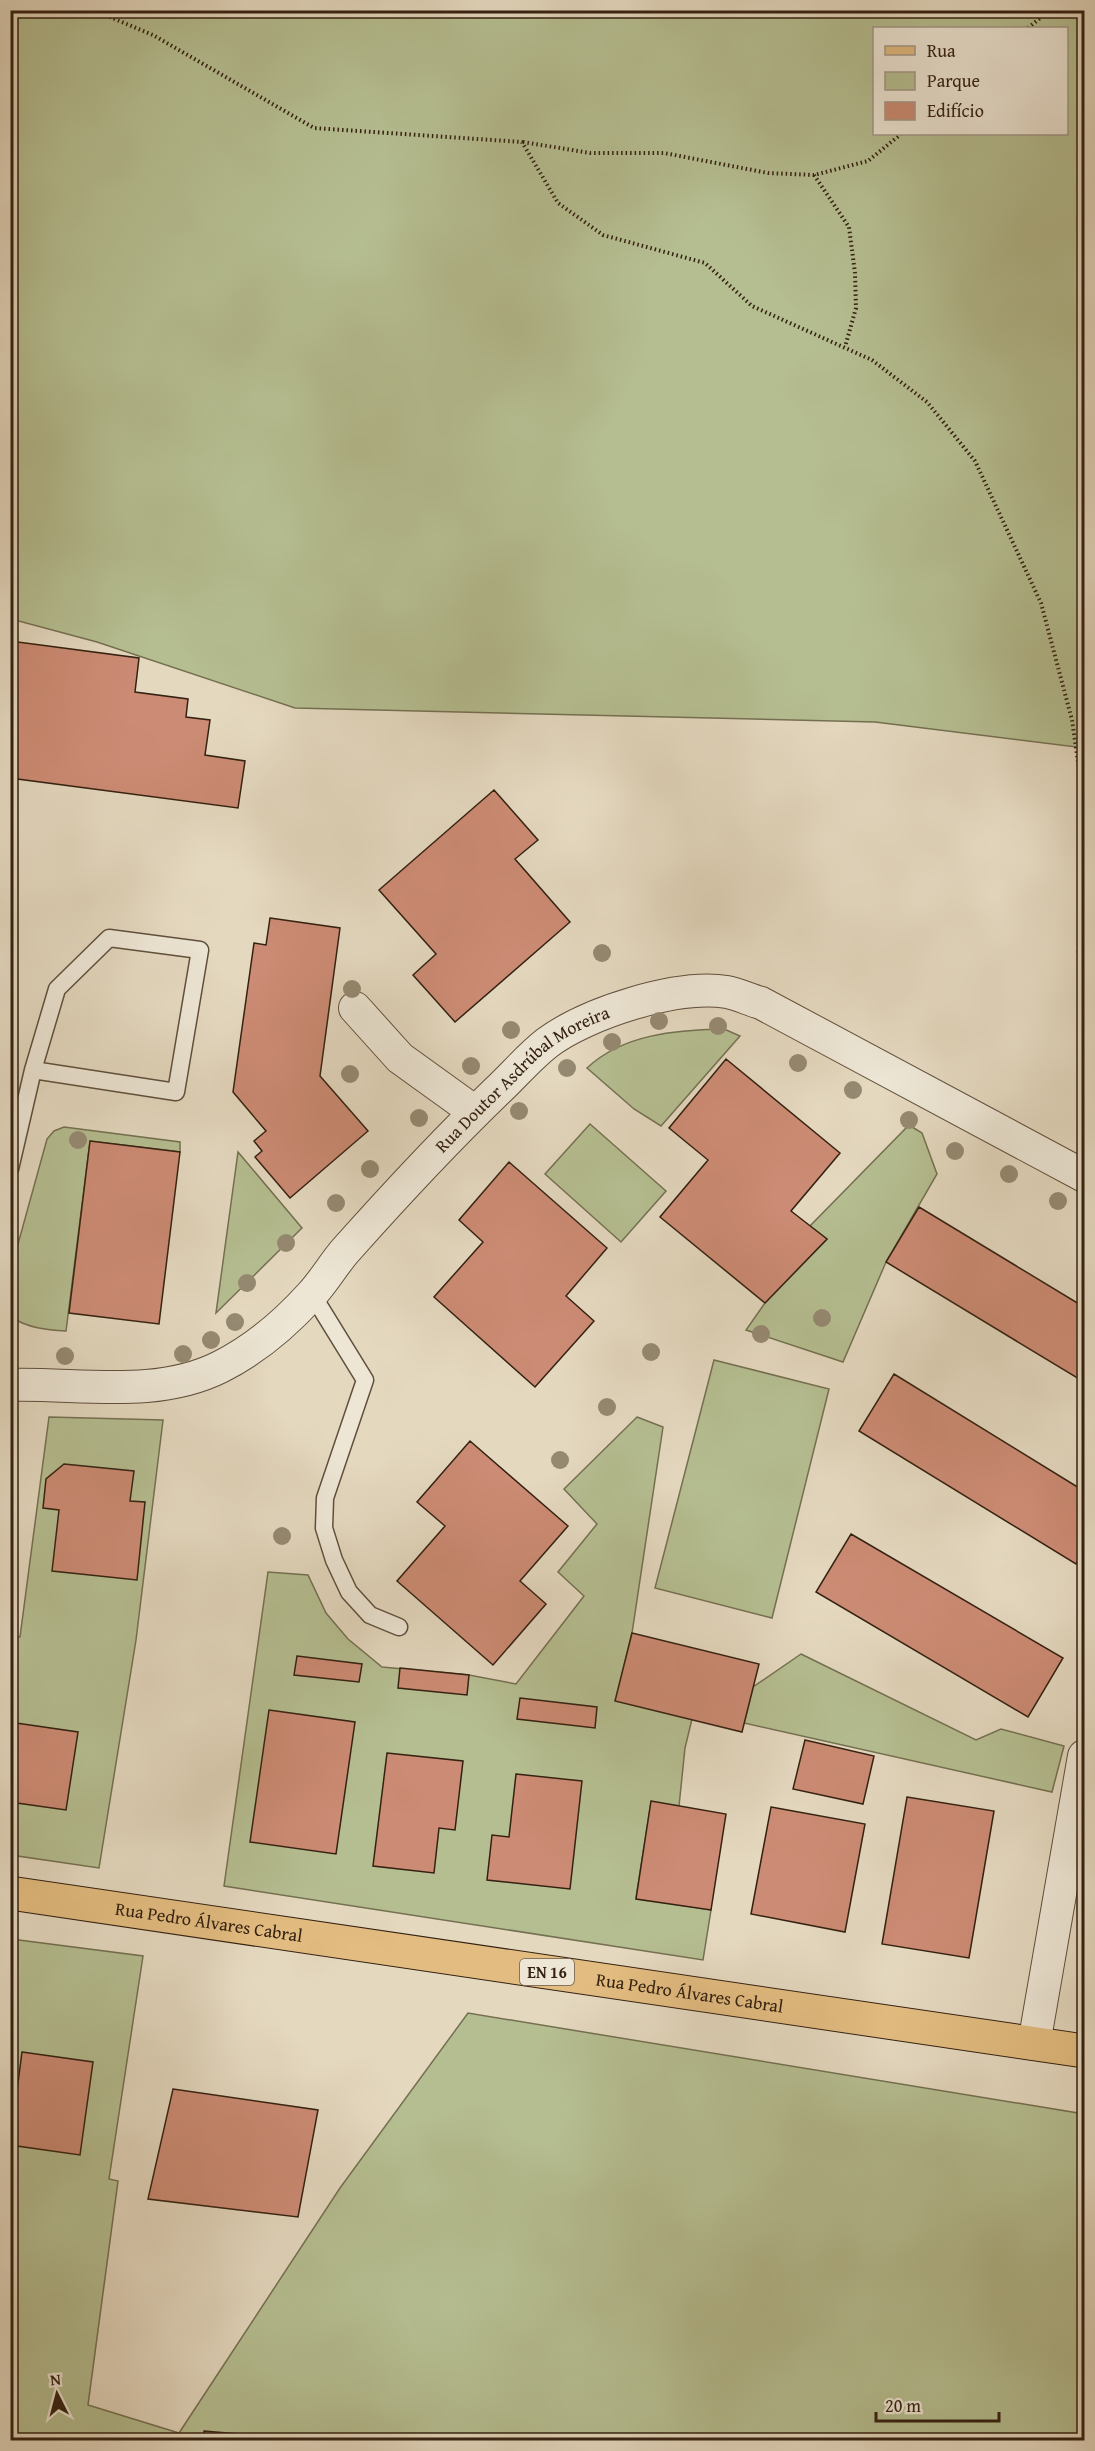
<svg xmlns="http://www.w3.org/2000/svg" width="1095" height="2451" font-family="'Gentium Book Plus',serif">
<rect width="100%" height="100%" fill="#e4d8bf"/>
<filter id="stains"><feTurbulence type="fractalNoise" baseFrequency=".00333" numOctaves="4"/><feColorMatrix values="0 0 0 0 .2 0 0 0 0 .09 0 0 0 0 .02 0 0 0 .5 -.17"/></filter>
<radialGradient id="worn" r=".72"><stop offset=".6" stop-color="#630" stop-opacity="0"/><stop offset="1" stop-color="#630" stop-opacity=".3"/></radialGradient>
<path fill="#b5be91" stroke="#747051" stroke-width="1.5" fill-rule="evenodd" d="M10 11H1084V748L875 722 295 708 97 642 11 619ZM1066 28V134H874V28Z
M724 1029 740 1036 661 1126 634 1109 587 1068C623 1034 676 1030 724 1029Z
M590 1124 666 1191 621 1242 545 1174Z
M909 1125 922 1133 937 1174 886 1262 843 1362 746 1330 765 1303 827 1239 810 1226Z
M64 1127 180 1142V1152L90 1141 66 1331C46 1330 28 1328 11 1317L10 1273 47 1139 54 1131Z
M238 1152 302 1228 216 1313Z
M714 1360 829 1389 772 1618 655 1588Z
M49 1417 163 1420 136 1640 99 1868 11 1855 10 1636 20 1637Z
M637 1417 663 1427 632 1633 616 1700 692 1719 685 1748 679 1806 651 1802 636 1898 711 1910 703 1960 224 1886 268 1572 308 1575 326 1613 348 1639 382 1667 469 1675 516 1684 584 1596 558 1572 597 1524 564 1489Z
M801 1654 976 1740 1001 1729 1064 1746 1052 1792 744 1723 753 1687Z
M11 1939 143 1956 109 2179 118 2181 88 2405 179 2433 340 2188 468 2013 1084 2114V2440H11Z"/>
<path fill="#cc8b74" stroke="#342111" stroke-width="1.5" d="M10 641 139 658 135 692 188 699 186 717 210 720 205 755 245 761 238 808 10 778Z
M494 790 538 840 515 859 570 922 455 1022 413 975 436 954 379 890Z
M270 918 340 928 320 1076 368 1131 290 1198 255 1157 262 1151 254 1141 266 1131 233 1092 254 943 266 945Z
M726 1059 840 1153 791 1211 827 1239 765 1303 660 1217 708 1160 669 1128Z
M90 1141 180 1152 159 1324 69 1313Z
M509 1162 607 1248 566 1296 594 1321 535 1387 434 1297 483 1242 459 1220Z
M919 1207 1084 1307V1382L886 1262Z
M894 1374 1084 1491V1551L1076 1564 859 1431Z
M470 1441 568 1526 520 1581 546 1604 493 1665 397 1581 445 1526 417 1502Z
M64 1464 134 1471 130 1501 145 1502 137 1580 52 1571 59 1510 43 1508 46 1479Z
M851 1534 1063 1658 1028 1717 816 1592Z
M632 1633 759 1664 742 1732 615 1701Z
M297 1656 362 1664 359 1682 294 1675Z
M400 1668 469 1675 467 1695 398 1688Z
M520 1698 597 1707 595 1728 517 1719Z
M269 1710 355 1722 336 1854 250 1842Z
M16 1723 78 1732 66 1810 10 1802V1760Z
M805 1740 874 1756 863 1804 793 1789Z
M387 1753 463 1761 455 1830 439 1828 434 1873 373 1866Z
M516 1774 582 1781 570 1889 487 1880 492 1835 509 1837Z
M907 1797 994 1811 969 1958 882 1944Z
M651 1801 726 1814 711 1910 636 1899Z
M771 1807 865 1824 845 1932 751 1914Z
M22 2052 93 2062 80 2155 10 2145Z
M173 2089 318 2110 298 2217 148 2199Z
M204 2431 286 2438 285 2440H203Z"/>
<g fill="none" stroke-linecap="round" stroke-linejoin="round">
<defs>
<path id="service" d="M109 938 200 950 176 1092 33 1070 57 989Z
M10 1169 33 1070
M312 1294 365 1380 325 1498 324 1528 334 1560 349 1592 370 1615 399 1627"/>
<g id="minor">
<path d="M355 1008 400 1058 475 1112"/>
<path id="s1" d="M10 1385C80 1383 156 1399 220 1367 256 1349 285 1324 312 1294 324 1281 333 1265 345 1251 394 1196 445 1141 498 1090 514 1075 529 1057 547 1043 587 1013 677 984 727 992 738 994 750 1000 761 1003L1084 1176"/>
<path d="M1034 2044 1084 1756"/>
</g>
<g id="primary">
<path id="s2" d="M10 1893 1084 2051"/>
</g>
</defs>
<use href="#service" stroke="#604f3c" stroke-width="19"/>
<use href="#minor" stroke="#604f3c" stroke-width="34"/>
<use href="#primary" stroke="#342111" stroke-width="35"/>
<path stroke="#342111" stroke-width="4" stroke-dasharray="1.5 3" stroke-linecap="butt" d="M93 10 153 35 314 128 522 142 558 203 603 235 705 263 752 306 872 360 927 402 975 461 1041 603 1072 720 1084 803
M1028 28 1050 10
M523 142 590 153H664L768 173 814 175 868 161 901 134
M814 175 849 227 855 273 856 308 845 347
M1084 925 1078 954 1084 963"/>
<use href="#service" stroke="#ede6d5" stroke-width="16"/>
<use href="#minor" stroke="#ede6d5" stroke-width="32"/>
<use href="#primary" stroke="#e2bc80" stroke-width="33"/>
</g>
<g fill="#958971">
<circle cx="602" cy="953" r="9"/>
<circle cx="352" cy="989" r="9"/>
<circle cx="659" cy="1021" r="9"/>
<circle cx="718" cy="1026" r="9"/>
<circle cx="511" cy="1030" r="9"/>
<circle cx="612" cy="1042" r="9"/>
<circle cx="798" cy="1063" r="9"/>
<circle cx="471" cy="1066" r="9"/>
<circle cx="567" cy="1068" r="9"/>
<circle cx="350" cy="1074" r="9"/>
<circle cx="853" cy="1090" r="9"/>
<circle cx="519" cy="1111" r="9"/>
<circle cx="419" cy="1118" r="9"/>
<circle cx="909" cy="1120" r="9"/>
<circle cx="78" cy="1140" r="9"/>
<circle cx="955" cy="1151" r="9"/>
<circle cx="370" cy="1169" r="9"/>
<circle cx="1009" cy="1174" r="9"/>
<circle cx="1058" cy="1201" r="9"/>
<circle cx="336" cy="1203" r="9"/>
<circle cx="286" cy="1243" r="9"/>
<circle cx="247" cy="1283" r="9"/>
<circle cx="822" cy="1318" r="9"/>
<circle cx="235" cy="1322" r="9"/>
<circle cx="761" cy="1334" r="9"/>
<circle cx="211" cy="1340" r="9"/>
<circle cx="651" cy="1352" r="9"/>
<circle cx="183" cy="1354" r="9"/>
<circle cx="65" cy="1356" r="9"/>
<circle cx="607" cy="1407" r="9"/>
<circle cx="560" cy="1460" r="9"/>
<circle cx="282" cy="1536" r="9"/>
</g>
<g text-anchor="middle" stroke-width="6" stroke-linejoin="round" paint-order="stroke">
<rect fill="#ede6d5" stroke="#6c5c4c" stroke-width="1.5" x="520" y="1959" width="54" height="26" rx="4.5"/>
<g font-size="16" font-weight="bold" fill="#342111">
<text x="547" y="1978">EN 16</text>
</g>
<g font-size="18" fill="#342111" stroke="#ede6d5">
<text dy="6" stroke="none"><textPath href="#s1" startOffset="634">Rua Doutor Asdrúbal Moreira</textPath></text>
<text dy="6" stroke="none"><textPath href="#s2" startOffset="201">Rua Pedro Álvares Cabral</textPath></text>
<text dy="6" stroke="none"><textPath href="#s2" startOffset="687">Rua Pedro Álvares Cabral</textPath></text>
</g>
</g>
<rect width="1095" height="2451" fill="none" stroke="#e4d8bf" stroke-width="36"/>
<rect x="12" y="12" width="1071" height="2427" fill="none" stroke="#342111" stroke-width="3"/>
<rect x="18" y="18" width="1059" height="2415" fill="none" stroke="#342111" stroke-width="1.5"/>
<rect x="873" y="27" width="195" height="108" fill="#ede6d5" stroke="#a39787" stroke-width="1.5"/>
<rect x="885" y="46" width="30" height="9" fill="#e2bc80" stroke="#a39787" stroke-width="1.5"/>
<text x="927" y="57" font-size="18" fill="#342111">Rua</text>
<rect x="885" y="72" width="30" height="18" fill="#b5be91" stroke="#a39787" stroke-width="1.5"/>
<text x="927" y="87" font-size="18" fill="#342111">Parque</text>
<rect x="885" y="102" width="30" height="18" fill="#cc8b74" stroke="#a39787" stroke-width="1.5"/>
<text x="927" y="117" font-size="18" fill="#342111">Edifício</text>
<g transform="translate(57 2394) rotate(354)" stroke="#ede6d5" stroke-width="4.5" paint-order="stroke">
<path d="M0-4.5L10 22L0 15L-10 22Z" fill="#342111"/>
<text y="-9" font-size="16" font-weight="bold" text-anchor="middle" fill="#342111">N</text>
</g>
<path d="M876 2412v9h123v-9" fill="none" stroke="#342111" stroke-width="3"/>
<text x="885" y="2412" font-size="18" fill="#342111" stroke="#ede6d5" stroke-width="4.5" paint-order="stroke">20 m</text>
<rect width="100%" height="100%" filter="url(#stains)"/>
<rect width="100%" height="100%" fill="url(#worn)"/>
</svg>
